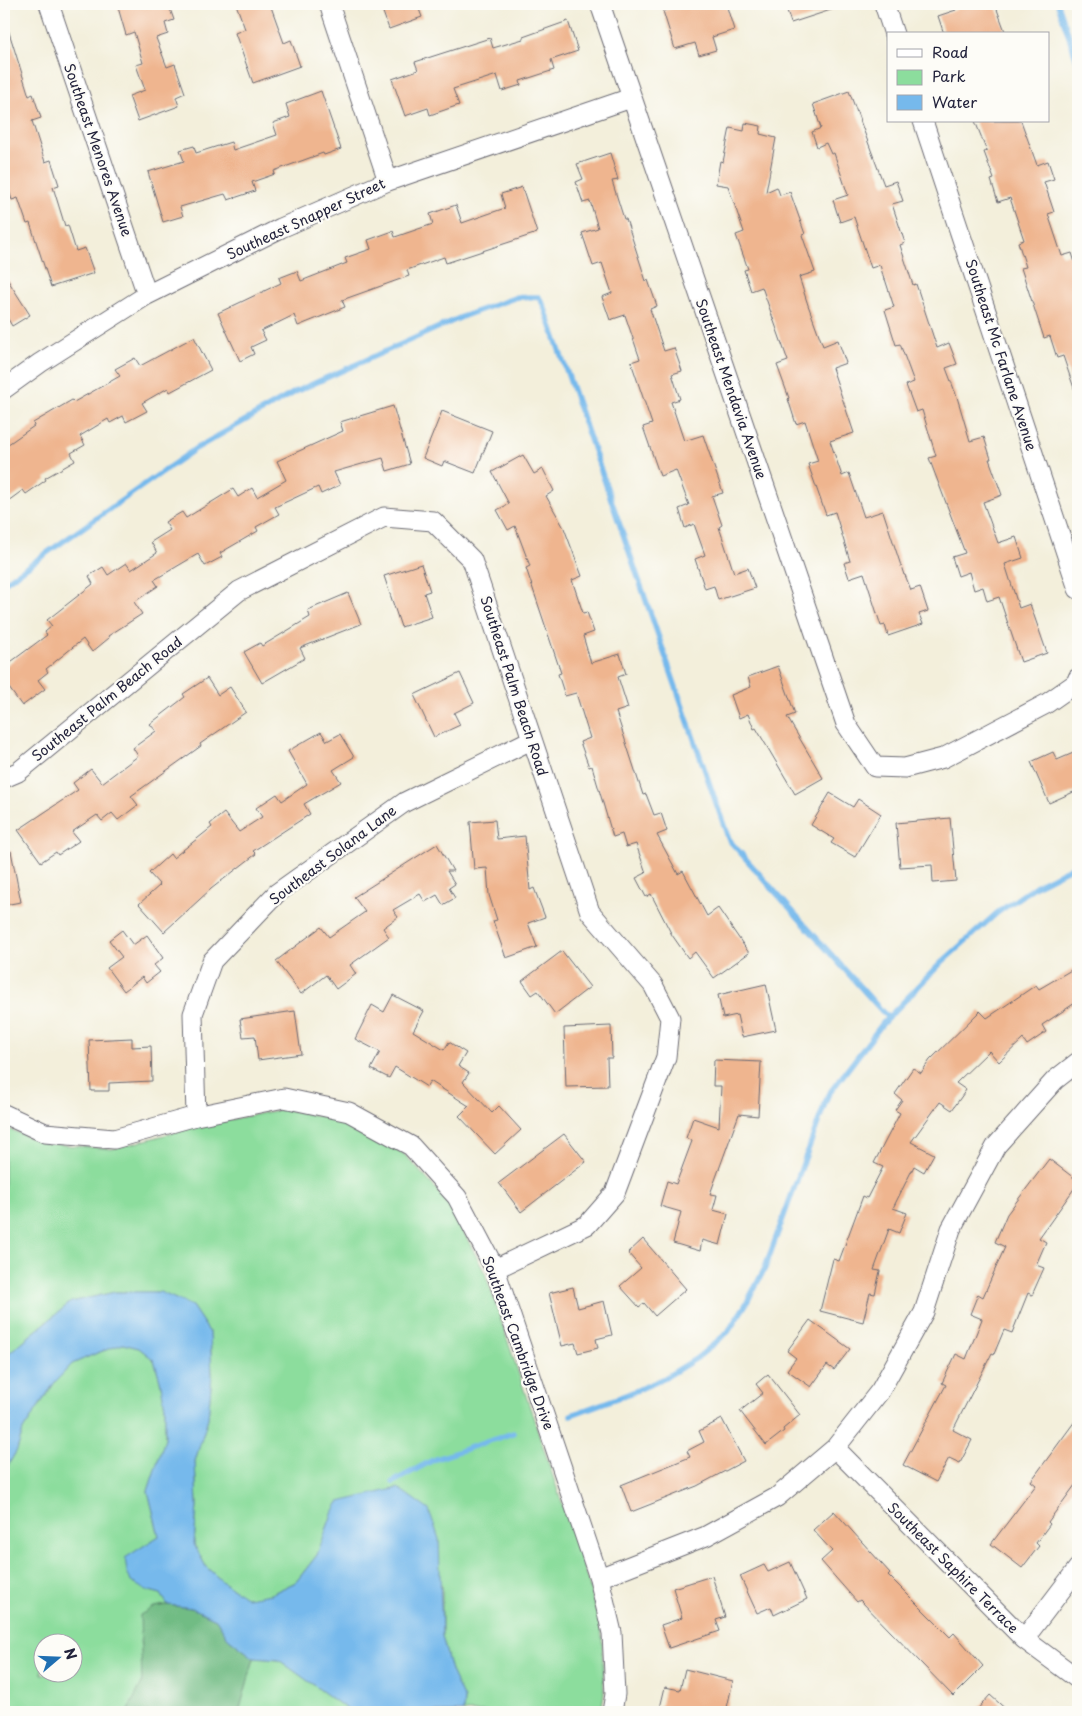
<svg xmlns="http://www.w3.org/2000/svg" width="1082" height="1716" font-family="'Playpen Sans',sans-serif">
<rect width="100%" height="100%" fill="#fdfcf7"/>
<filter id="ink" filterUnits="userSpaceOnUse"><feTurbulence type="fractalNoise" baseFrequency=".02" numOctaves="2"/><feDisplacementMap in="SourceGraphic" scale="10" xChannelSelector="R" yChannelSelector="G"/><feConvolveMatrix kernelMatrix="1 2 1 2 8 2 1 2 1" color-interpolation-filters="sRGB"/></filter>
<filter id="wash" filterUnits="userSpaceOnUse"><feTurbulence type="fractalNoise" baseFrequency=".0096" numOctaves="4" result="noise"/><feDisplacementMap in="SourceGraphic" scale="20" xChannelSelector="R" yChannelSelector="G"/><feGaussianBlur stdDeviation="1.12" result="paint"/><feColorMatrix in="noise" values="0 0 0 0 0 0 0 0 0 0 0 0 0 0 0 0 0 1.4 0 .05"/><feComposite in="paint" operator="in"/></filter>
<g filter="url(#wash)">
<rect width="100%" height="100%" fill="#f3efdb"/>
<path fill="#8cdd9d" stroke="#57806c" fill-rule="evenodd" d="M283 1109 345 1121 404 1154 448 1202 485 1273 588 1581 602 1635 604 1694 601 1712H463L464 1699 451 1671 442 1636V1585L332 1514 317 1555 296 1582 271 1594 247 1599 224 1583 206 1567 194 1544 197 1505 195 1461 208 1418 212 1375 210 1333 192 1306 159 1292H115L71 1302 4 1357V1127L43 1143 112 1149 198 1126Z
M123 1344 139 1348 154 1360 160 1380 165 1407V1439L148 1491 159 1536 126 1558 146 1590 161 1594 168 1605 154 1607 140 1641 142 1657V1683L127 1712H4V1472L17 1450 23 1430 55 1382 72 1364 97 1353ZM42 1644H72V1674H42Z
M254 1658 279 1660 351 1712H239Z"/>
<path fill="#71bc84" stroke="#4a6f60" d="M168 1605 192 1608 216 1619 228 1638 254 1658 239 1712H127L142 1683 140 1615 154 1607Z"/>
<path fill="#76b9ec" stroke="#4c6e94" d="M115 1292H160L192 1306 210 1333 212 1375 208 1418 195 1461 197 1505 194 1544 206 1567 224 1583 247 1598 271 1594 296 1582 317 1555 332 1514 339 1502 398 1488 429 1510 439 1539 442 1636 451 1671 464 1699 463 1712H351L279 1660 254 1658 228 1638 216 1619 192 1608 168 1605 161 1594 146 1590 131 1582 127 1571 125 1558 159 1536 148 1491 165 1439V1407L160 1380 154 1360 139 1348 123 1344 97 1353 72 1364 55 1382 23 1430 17 1450 4 1472V1357L71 1302Z"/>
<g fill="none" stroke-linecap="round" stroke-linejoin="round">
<path stroke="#76b9ec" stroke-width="5.5" d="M1058 4 1078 63
M4 583 195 449 297 391 464 316 517 297H539L544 306 729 840 888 1018
M571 1415 628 1394 663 1379 697 1358 728 1332 746 1304 765 1268 828 1095 883 1023 942 962 997 913 1037 885 1078 864
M393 1482 433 1460 513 1433"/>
</g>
<g id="blocks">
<path fill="#efb58f" d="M117 4H158L160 9 169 6 174 20 165 23 168 34 156 38 167 67 175 64 185 93 176 97 179 106 138 121 129 96 145 90 136 65 143 63 134 32 126 35Z
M236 4H270L284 43 291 40 300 66 253 83 235 33 245 29Z
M380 4H417L422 17 389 29Z
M686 4H726L734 30 712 37 716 50 699 55 695 43 675 49 663 11Z
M785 4H840V7L791 23Z
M954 4H995L1006 34H944L938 16 956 10Z
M568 21 578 51 551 60 554 70 520 81 521 85 502 91 497 75 453 89 459 105 430 115 428 108 405 116 392 79 418 70 415 62 490 38 493 48 523 39V37Z
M4 26H7L29 96 33 94 41 118 32 121 45 162 51 160 59 185 53 187 65 226 68 225 76 251 85 248 94 273 51 287 30 223 27 224 18 198 12 200 4 175 8 174 4 159Z
M321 91 341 149 324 155 323 153 274 171 275 174 252 182 255 191 228 200 225 194 180 207 183 216 163 222 148 172 184 161 180 150 194 146 196 153 231 142 233 150 277 135 273 123 290 117 286 104Z
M849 91 884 185 896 181 903 201 892 204 905 243 900 245 913 285 916 284 937 348 949 343 957 364 946 368 957 397 970 441 984 437 991 459H989L1002 495 983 502 998 543 1016 537 1023 558 1005 564 1019 608 1030 604 1047 653 1021 662 999 597 987 601 983 587 974 590 969 572 958 576 952 557 965 553 929 458 936 456 922 410 916 412 906 385 914 382 900 344 896 345 885 310 894 307 885 279H884L880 265 871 268 854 217 840 222 833 200 848 195 834 153 831 154 826 143 817 147 812 132 821 128 813 104Z
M975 121H1021L1037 165 1048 161 1054 179 1044 182 1054 212 1048 214 1062 256 1072 253 1078 272V393L1076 394 1063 356 1057 358 1050 336 1044 338 1021 268 1026 267 1018 242 1024 240 1010 198 998 202 991 180 994 179 984 152 987 151Z
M745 123 761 126 760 134 776 138 766 192 777 187 780 195 790 192 805 234 802 235 815 272 799 277 808 305 823 346 838 340 846 363 832 368 854 433 830 441 842 476 849 473 864 517 883 511 904 575H905L911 590 920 587 928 611 919 614 923 624 888 636 885 625 881 626 864 573 849 578 844 563 850 561 835 512 826 515 808 464 818 461 805 421 796 424 788 399 789 398 777 365 788 361 762 287 751 291 744 270 748 269 736 235 744 232 728 186 716 184 720 161 723 162 730 128 744 131Z
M610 153 618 180 612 181 624 219H626L646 281 648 280 657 306 650 309 664 351 674 348 682 371 672 374 680 399 671 402 684 441 703 435 723 493 712 496 722 525 719 527 734 573 748 568 755 588 718 600 714 586 705 589 695 559 705 555 694 524 685 528 679 509 689 505 676 470 660 476 643 427 652 424 631 362 640 359 625 315 610 320 602 297 612 293 602 263 593 266 582 233 598 228 590 201 583 203 576 182 583 179 577 164Z
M522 187 537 233 446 263 444 257 407 270 409 276 342 300 345 307 298 326 294 315 261 331 266 340 251 347 254 354 240 361 218 313 281 283 279 278 297 271 301 281 347 263 345 258 371 249 368 240 393 231 395 237 433 224 430 214 456 205 462 223 505 208 501 194Z
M4 274 30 315 12 326 4 312Z
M194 337 211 370 170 392 168 388 142 403 147 411 126 422 123 416 110 423 108 419 80 436 85 445 71 453 75 461 45 478 46 480 26 494 23 490 4 504V447L34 426 33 423 72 400 74 402 120 376 115 369 135 358 140 366Z
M393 406 410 464 387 471 383 458 334 472 340 485 321 494 318 487 275 507 279 514 256 527 258 531 220 553 222 557 205 566 198 554 154 580 158 586 134 602 142 614 108 636 109 638 92 652 83 639 46 669 48 672 38 680 45 689 22 706 4 681V667L47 635 45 632 52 626 47 620 93 584 89 576 103 567 108 575 126 563 131 570 157 553 151 542 170 530 165 522 182 512 186 518 233 489 238 497 252 488 257 497 286 480 277 461 343 431 340 422Z
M442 411 492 431 475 473 444 461 442 466 423 458Z
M523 455 534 474 543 469 554 491 546 496 564 528 582 576 572 580 583 613 587 612 594 632 583 636 591 663 620 654 626 674 618 677 628 708 616 712 643 795 646 794 654 815 661 813 667 831 657 835 678 874 683 871 707 916 718 908 749 953 714 978 695 952 688 958 672 935 651 894 646 897 636 878 646 873 636 844 626 847 622 834 613 837 592 766 589 767 580 742 590 738 576 693 565 696 558 674 561 673 526 568 530 566 515 526 508 530 497 510 509 504 492 472Z
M421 564 430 591 424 593 432 617 401 627 384 576Z
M348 593 361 624 300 648 305 658 262 683 244 652 260 643 262 646 310 617 308 610Z
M778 666 795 714 787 717 823 778 795 794 756 728 754 729 748 714 739 718 731 695 751 687 748 677Z
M460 673 474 703 454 713 460 725 434 737 414 695Z
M207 678 218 695 230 687 246 712 200 744 201 746 131 796 138 805 118 820 112 813 102 821 97 815 72 832 79 841 58 855 56 852 41 862 18 830 78 790 73 783 91 769 102 783 138 756 133 748 156 731 150 724 185 697 183 694Z
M321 732 327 741 340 734 354 757 333 770 341 782 304 804 310 814 253 851 256 854 211 889 164 932 139 904 160 885 149 873 170 854 173 858 212 827 210 824 224 813 239 832 262 817 256 808 277 794 282 801 307 784 288 751Z
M1078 751V790L1049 803 1031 762 1053 752 1057 760Z
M830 793 853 807 858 799 881 814 855 857 831 843 834 839 811 825Z
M950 818 956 881 933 883 932 865 900 867 896 823Z
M495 820 497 839 525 836 530 890 534 888 545 917 528 923 537 947 506 958 493 921 497 920 489 895 487 868 474 869 470 822Z
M437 844 453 871H447L455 884 449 888 455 898 443 905 437 895 425 902 420 894 393 910 398 917 383 928 389 937 350 965 356 974 336 989 326 975 301 994 276 961 321 927 329 937 365 912 354 897Z
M4 851H11L21 902 4 905Z
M122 930 133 945 147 935 163 958 154 965 160 972 146 983 142 977 124 991 107 968 122 957 109 940Z
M562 951 590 987 555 1014 538 991 532 995 522 981Z
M1078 966V1001L1042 1025 1046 1032 1027 1045 1023 1039 999 1062 989 1051 956 1083 966 1090 952 1110 940 1102 911 1142 934 1154 924 1172 914 1166 893 1208 907 1213 899 1233 889 1229 874 1270 880 1271 875 1294 870 1293 863 1322 820 1311 833 1259 839 1261 863 1196 867 1198 883 1167 874 1163 900 1113 895 1110 902 1100 895 1094 913 1068 921 1073 930 1060 980 1011 987 1018 1036 985 1039 989Z
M766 984 776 1030 742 1037 737 1015 723 1018 718 995Z
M393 995 424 1011 413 1031 444 1050 449 1042 466 1053 458 1066 469 1073 463 1082 492 1113 499 1106 521 1130 495 1154 459 1116 469 1106 430 1081 427 1087 395 1067 389 1078 371 1069 380 1052 355 1039 372 1005 384 1012Z
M295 1011 301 1054 258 1060 255 1036 243 1037 240 1019Z
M611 1026 612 1058H607L608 1086 566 1087 564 1028Z
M132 1038V1047L151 1046 152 1081 109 1083V1091H91L89 1040Z
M714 1060 761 1062 758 1116 739 1114 710 1194 717 1195 713 1210 728 1214 720 1245 702 1240 700 1251 673 1243 681 1212 660 1206 667 1181 676 1184 692 1141 686 1138 693 1118 719 1127 721 1086H713Z
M564 1134 586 1162 521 1212 499 1183Z
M1049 1159 1078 1181V1183L1039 1238 1046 1242 1036 1265 1044 1268 1032 1295 1028 1293 1012 1333 1004 1330 994 1354 992 1353 953 1430 972 1440 960 1463 949 1458 936 1482 903 1465 946 1385 942 1383 956 1354 966 1359 982 1319 970 1314 978 1294 983 1297 1005 1247 995 1242 1007 1214Z
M643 1239 686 1289 655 1316 644 1303 639 1307 620 1286 641 1268 628 1253Z
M573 1287 578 1308 604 1301 612 1335 596 1339 598 1348 578 1353 575 1343 562 1346 549 1293Z
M810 1320 850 1349 834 1370 827 1365 811 1387 787 1370 796 1358 787 1351Z
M768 1374 800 1415 783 1429 784 1431 766 1445 740 1411 763 1393 756 1384Z
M1078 1417V1481L1048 1522 1050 1524 1036 1543 1039 1546 1022 1568 991 1544 1036 1485 1031 1481Z
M722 1419 744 1461 697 1486 631 1512 621 1485 690 1457 687 1451 704 1442 699 1431Z
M834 1511 890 1573 888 1575 950 1637 954 1633 983 1666 953 1696 860 1600 857 1602 821 1561 832 1551 813 1530Z
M790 1562 807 1599 774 1615 771 1607 757 1613 740 1576 764 1565 768 1572Z
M712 1576 725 1617 716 1620 720 1631 669 1648 661 1625 682 1618 673 1588Z
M685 1669 733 1681 726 1712H676L660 1708 665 1687 680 1690Z
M990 1695 1009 1712H975Z"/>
</g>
</g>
<g filter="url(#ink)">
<use href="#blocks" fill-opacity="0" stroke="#6b6a73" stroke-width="1"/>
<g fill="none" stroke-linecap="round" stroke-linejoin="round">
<defs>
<path id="street" d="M49 4 147 295
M329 4 388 181
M600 4 846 724 875 767 905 768 943 758 1046 704 1076 683 1078 678
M884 4 894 34
M923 121 1078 589
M4 389 40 363 147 295 281 228 388 181 631 98
M4 778 18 772 239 591 384 517 433 521 472 560 590 912 653 985 670 1018 666 1057 615 1193 587 1225 495 1269
M4 1114 45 1133 114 1139 196 1116 284 1098 349 1112 411 1146 457 1197 495 1269 599 1578 612 1633 615 1694 612 1712
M196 1116 193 1014 212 961 277 893 405 802 531 740
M835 1448 1024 1639 1078 1679
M599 1578 706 1536 777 1497 835 1448 880 1391 924 1312 951 1229 996 1146 1055 1080 1078 1062
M1024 1639 1078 1568"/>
</defs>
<use href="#street" stroke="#6b6a73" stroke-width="21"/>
<use href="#street" stroke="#fff" stroke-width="19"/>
</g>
</g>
<g text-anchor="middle" stroke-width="4.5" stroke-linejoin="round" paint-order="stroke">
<g font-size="14" fill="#22223b" stroke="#fdfcf7">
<text transform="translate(98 150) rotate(71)" y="5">Southeast Menores Avenue</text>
<text transform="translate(306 219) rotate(-25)" y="5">Southeast Snapper Street</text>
<text transform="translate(1001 355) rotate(72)" y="5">Southeast Mc Farlane Avenue</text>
<text transform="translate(731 389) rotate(71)" y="5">Southeast Mendavia Avenue</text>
<text transform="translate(514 686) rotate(72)" y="5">Southeast Palm Beach Road</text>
<text transform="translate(107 699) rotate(-39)" y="5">Southeast Palm Beach Road</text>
<text transform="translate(333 855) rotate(-37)" y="5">Southeast Solana Lane</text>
<text transform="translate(518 1343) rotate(70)" y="5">Southeast Cambridge Drive</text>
<text transform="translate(953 1568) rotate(45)" y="5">Southeast Saphire Terrace</text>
</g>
</g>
<rect width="1082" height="1716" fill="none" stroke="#fdfcf7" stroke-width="20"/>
<rect x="887" y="32" width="162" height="90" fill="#fdfcf7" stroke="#a5a5ac"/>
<rect x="897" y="49" width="25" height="8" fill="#ffffff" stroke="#a5a5ac"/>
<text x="932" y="58" font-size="15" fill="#22223b">Road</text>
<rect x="897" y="70" width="25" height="15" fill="#8cdd9d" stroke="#a5a5ac"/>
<text x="932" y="82" font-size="15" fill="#22223b">Park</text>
<rect x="897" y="95" width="25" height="15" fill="#76b9ec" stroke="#a5a5ac"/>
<text x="932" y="108" font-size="15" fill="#22223b">Water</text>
<g transform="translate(58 1658) rotate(71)"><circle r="24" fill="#fdfcf7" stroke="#a5a5ac"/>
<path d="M0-4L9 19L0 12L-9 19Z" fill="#1f6fb2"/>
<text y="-8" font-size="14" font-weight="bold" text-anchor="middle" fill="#22223b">N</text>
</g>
</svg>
